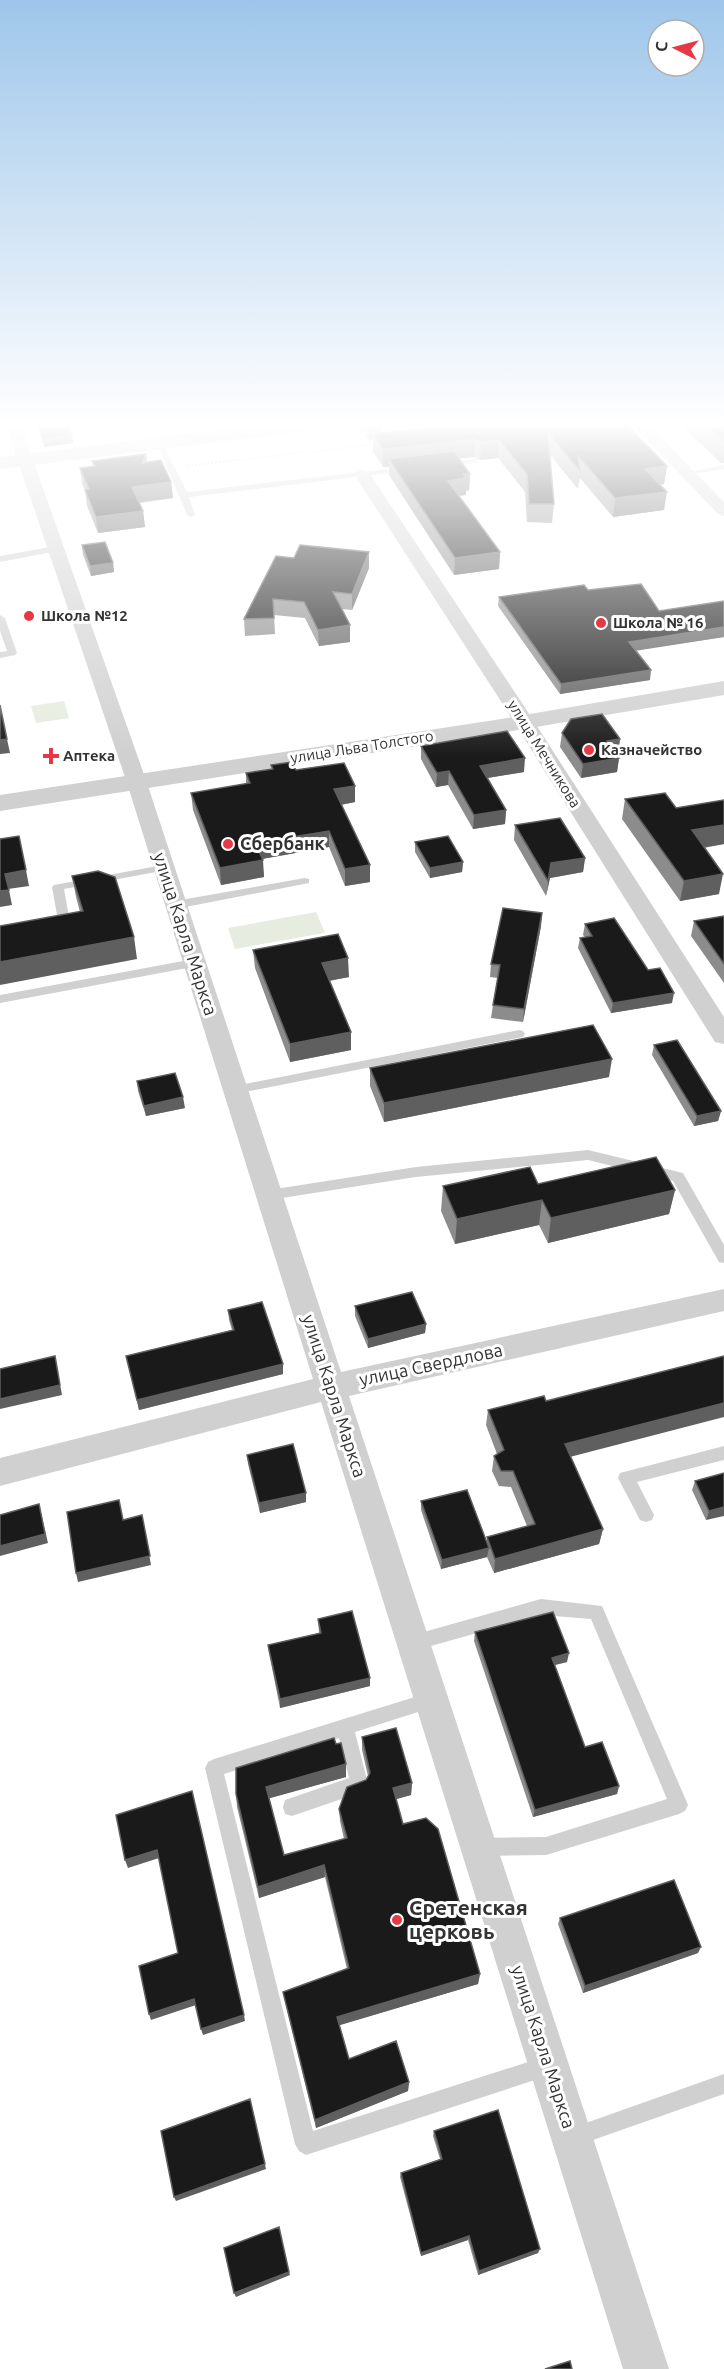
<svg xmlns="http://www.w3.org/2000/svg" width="724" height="2369" font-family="Ubuntu,sans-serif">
<rect width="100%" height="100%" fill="#fff"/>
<path fill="#e6ecdf" d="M64 701 69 718 36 723 31 706Z
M316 912 325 933 235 949 228 928Z"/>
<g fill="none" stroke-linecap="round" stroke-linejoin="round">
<path stroke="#cdcdcd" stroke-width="2" stroke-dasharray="2 2" stroke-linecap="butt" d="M187 466 377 444"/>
<path fill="#d0d0d0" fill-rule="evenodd" d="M156 441 163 443 187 492 406 467 410 469 406 471 189 497 195 515 191 517 187 515Z
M474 459H477V463L446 466 442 464Z
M724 465V469L687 475 683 473Z
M55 546 58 547V551L0 562V556Z
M0 615 5 618 17 653 15 655 0 658V652L7 651 0 631Z
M163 865 167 866V870L64 889 69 917 67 920 49 924 43 920 45 917 57 915 52 887 54 885Z
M305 878 309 879V883L175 909 169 905 175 901Z
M194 959 198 960 200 963 198 966 0 1003V995Z
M519 1030 523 1031 525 1034 523 1037 235 1094 229 1090 235 1086Z
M588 1150 683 1173 724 1245V1263L719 1262 673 1181 588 1160 416 1177 269 1200 262 1195 269 1190 416 1167Z
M724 1446V1460L637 1482 654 1515 652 1520 646 1522 640 1520 618 1478 620 1473Z
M541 1599 602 1606 688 1805 685 1811 679 1814 546 1855 481 1856 474 1854 472 1847 474 1840 481 1838 546 1837 667 1799 591 1619 541 1615 413 1651 407 1649 404 1643 407 1637 413 1635Z
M431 1692 437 1694 440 1700 437 1706 355 1732 368 1784 365 1790 359 1793 292 1816 285 1814 283 1807 285 1800 349 1778 339 1738 224 1774 313 2131 547 2056 554 2059 557 2066 554 2073 547 2076 306 2155 299 2151 295 2144 205 1768 208 1762 214 1759Z
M724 2074V2094L573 2147 566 2144 563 2137 566 2130Z"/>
<path fill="#d0d0d0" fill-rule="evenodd" d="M6 426H21L147 783 341 1372 724 1289V1311L349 1396 669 2369H623L321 1402 0 1486V1458L313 1379 127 783Z
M634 426H650L724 502V516L718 514Z
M362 469 370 474 524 706 724 1017V1044L715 1042 504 706 354 474Z"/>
<path fill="#d0d0d0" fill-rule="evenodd" d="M252 426H310L308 430 301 432 0 469V457Z
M724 681V695L495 734 0 811V795L495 720Z"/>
</g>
<path fill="#8c8c8c" d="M37 426H68L72 435 73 443 44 447Z
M358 426H381V432L380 433 628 426 667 466 664 484H660L664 510 613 517 580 478 578 489 550 455 554 504 552 523 527 522 525 492 498 458 480 460 474 457 459 458 470 474 469 490 466 491V495L459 496 500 552 499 569 454 575 389 475V467H383L373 452V438L369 441Z
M682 426H724V463H721Z
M146 454 147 462 171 482 173 498 139 503 143 511 145 527 98 533 87 506 85 490 82 484 80 468 93 466 92 461Z
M82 545 113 563 114 572 91 576 83 555Z
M369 552V568L352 610 342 609 350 625V642L319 646 305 618 274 615 275 634 245 636 244 619 294 558Z
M588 590 659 611 724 601V637L636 650 650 680 560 694 498 606 499 597Z
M562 733 620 739 618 753 616 754 619 758 617 772 581 778 560 747Z
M421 746 524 772 488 778 506 810 505 824 473 829 448 785 436 787 421 759Z
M271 765 296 770 355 802 341 805 370 882 345 886 329 847 262 859 264 877 221 885 193 810 191 793 246 784V773L272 769Z
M625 799 676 808 724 800V844L704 848 719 894 680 901 622 819Z
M515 825 585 858 583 872 550 878 546 896 514 840Z
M415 842 463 862 462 872 430 878 415 852Z
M72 876 137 959 80 912 76 897Z
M542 913 541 926 523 1022 491 1018 493 1005 498 978 490 977 491 964Z
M724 916V983L691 936 694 921Z
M585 924 648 970 672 1003 611 1013 578 948 580 938 585 937 583 935Z
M253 950 349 977 329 981 351 1032V1050L290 1062 255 968Z
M654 1045 721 1111 718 1121 694 1126 652 1055Z
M370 1068 609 1077 384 1122 370 1086Z
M137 1081 185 1108 146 1116 138 1091Z
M538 1184 675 1190 669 1214 548 1243 539 1225 455 1244 441 1211 443 1186Z
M355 1306 426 1324 425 1333 368 1348 355 1316Z
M228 1310 283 1364V1374L139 1410 126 1356 232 1330 229 1320Z
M488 1410 570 1457 603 1529 599 1544 494 1573 487 1557 441 1569 421 1510V1501L487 1543V1537L527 1526 511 1487 499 1486 492 1471 494 1456 497 1454 486 1425Z
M247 1455 306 1502 260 1513 248 1464Z
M724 1473 706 1520 692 1490 695 1481Z
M318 1619 370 1678V1686L280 1708 269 1653 268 1645 319 1633Z
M475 1632 567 1662 555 1665 585 1747 619 1786 617 1794 533 1817 474 1641Z
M362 1737 412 1783 411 1795 396 1799 403 1824 480 1974 478 1984 339 2025 349 2059 409 2082 408 2091 316 2128 285 2002 283 1992 347 1969 325 1877 259 1898 237 1807 236 1794 336 1744 346 1777 269 1798 284 1855 344 1839 340 1821 339 1809 366 1780 368 1776 362 1750Z
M560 1918 698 1953 583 1993 558 1924Z
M434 2131 538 2253 478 2275 468 2240 421 2256 400 2177 401 2173 440 2159 433 2136Z"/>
<path fill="#5f5f5f" d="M369 426H381V432L375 437 373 434V438L369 441Z
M72 435 73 443 44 447 43 439Z
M475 439 474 457 394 466 389 459V467H383V449Z
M499 440 498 458 480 460 481 442Z
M146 454 148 470 142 463Z
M667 466 664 484 643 487 645 469Z
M463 474H470L469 490 466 491V495L447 497 448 481Z
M171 482 173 498 134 503 132 487Z
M667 492 664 510 613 517 615 498Z
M143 511 145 527 98 533 96 517Z
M369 552V568L352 610V594Z
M500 552 499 569 454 575 455 558Z
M113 563 114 572 91 576 90 566Z
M350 625V642L319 646 318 630Z
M724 627V637L628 652 629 642Z
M651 670 650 680 560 694 561 684Z
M7 739 10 753 0 754V740Z
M620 739 618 753 605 755 607 741Z
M525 758 524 772 480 779V766Z
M619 758 617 772 581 778 583 764Z
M449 771 448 785 436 787 437 773Z
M355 786V802L334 806V789Z
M506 810 505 824 473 829 474 815Z
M724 825V844L688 850 692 830Z
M329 831V847L256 860 255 843Z
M585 858 583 872 550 878 546 896 551 863Z
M263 860 264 877 221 885 220 868Z
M463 862 462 872 430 878V868Z
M370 865V882L345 886V869Z
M26 870 29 886 8 889 5 874Z
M723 874 719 894 680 901 684 881Z
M9 890 12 905 0 907V891Z
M542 913 541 926 523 1022 524 1009Z
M134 937 137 959 0 985V962Z
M348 958 349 977 322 982V963Z
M674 993 672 1003 611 1013 613 1003Z
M351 1032V1050L290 1062V1044Z
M612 1059 609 1077 384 1122V1103Z
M183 1097 185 1108 146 1116 144 1106Z
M721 1111 718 1121 694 1126 697 1116Z
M675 1190 669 1214 548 1243 551 1218Z
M542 1200 539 1225 455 1244 457 1219Z
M426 1324 425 1333 368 1348V1339Z
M55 1356 62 1395 0 1409V1399Z
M283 1364V1374L139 1410 137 1400Z
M724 1403V1417L562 1459 565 1444Z
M306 1493V1502L260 1513 259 1503Z
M39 1504 48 1543 0 1556V1546Z
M724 1507V1516L706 1520 709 1511Z
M142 1515 151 1565 78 1582 76 1573Z
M603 1529 599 1544 494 1573 495 1559Z
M489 1548 487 1557 441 1569 442 1560Z
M569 1653 567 1662 550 1666 552 1658Z
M370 1678V1686L280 1708V1699Z
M346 1764V1777L267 1799 266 1787Z
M412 1783 411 1795 393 1800V1788Z
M619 1786 617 1794 533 1817 535 1810Z
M157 1850 159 1858 128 1868 125 1860Z
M324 1865 325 1877 259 1898 258 1887Z
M701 1947 698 1953 583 1993 585 1986Z
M480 1974 478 1984 337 2026V2017Z
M194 1999 196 2005 151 2020 149 2014Z
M244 2015 245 2021 203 2035 201 2029Z
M409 2082 408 2091 316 2128 315 2120Z
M250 2099 266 2169 176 2201 174 2197Z
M469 2236 468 2240 421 2256V2253Z
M540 2249 538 2253 478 2275 479 2271Z
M289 2272 290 2275 236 2297 234 2293Z"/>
<path fill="#1a1a1a" stroke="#5f5f5f" stroke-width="1.5" d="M38 426H68L72 435 43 439Z
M436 426H628L667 466 645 469 667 492 615 498 578 456 580 471 548 433 554 504H529L527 474 499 440 481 442 475 439 383 449 373 434Z
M708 426H724V441Z
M454 451 470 474H463L466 478 448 481 500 552 455 558 389 459Z
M146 454 142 463 161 460 171 482 132 487 143 511 96 517 85 490 89 489 80 468 95 466 92 461Z
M105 542 113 563 90 566 82 545Z
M300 545 369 552 352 594 333 592 350 625 318 630 304 602 273 599 274 618 244 619 276 556 294 558Z
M641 584 659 611 724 601V627L629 642 651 670 561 684 499 597 584 585 588 590Z
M0 705 7 739 0 740Z
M602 714 620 739 607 741 619 758 583 764 562 733 571 719Z
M507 731 525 758 480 766 506 810 474 815 449 771 437 773 421 746Z
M292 762 296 770 344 763 355 786 334 789 370 865 345 869 329 831 255 843 263 860 220 868 191 793 250 783 246 773 273 769 271 765Z
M665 793 676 808 724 800V825L692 830 723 874 684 881 625 799Z
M560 818 585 858 551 863 548 881 515 825Z
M19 836 26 870 5 874 9 890 0 891V839Z
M448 836 463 862 430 868 415 842Z
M98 871 115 877 134 937 0 962V926L83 911 72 876Z
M503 908 542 913 524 1009 493 1005 500 965 491 964Z
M724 916V964L694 921Z
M614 918 648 970 660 968 674 993 613 1003 580 938 592 936 585 924Z
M338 934 348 958 322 963 351 1032 290 1044 253 950Z
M593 1025 612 1059 384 1103 370 1068Z
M677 1040 721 1111 697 1116 654 1045Z
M175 1073 183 1097 144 1106 137 1081Z
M656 1157 675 1190 551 1218 542 1200 457 1219 443 1186 530 1167 538 1184Z
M412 1292 426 1324 368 1339 355 1306Z
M262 1302 283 1364 137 1400 126 1356 234 1330 228 1310Z
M55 1356 60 1385 0 1399V1369Z
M724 1356V1403L565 1444 603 1529 495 1559 487 1537 535 1524 513 1471H501L494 1456 504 1450 488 1410 544 1396 546 1401Z
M293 1444 306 1493 259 1503 247 1455Z
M724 1473V1507L709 1511 695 1481Z
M467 1490 489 1548 442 1560 421 1501Z
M119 1500 123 1520 142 1515 150 1556 76 1573 67 1512Z
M39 1504 45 1534 0 1546V1515Z
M352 1611 370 1678 280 1699 268 1645 321 1633 318 1619Z
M553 1612 569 1653 552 1658 585 1747 602 1742 619 1786 535 1810 475 1632Z
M396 1728 412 1783 393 1788 403 1824 426 1818 438 1829 480 1974 337 2017 349 2059 396 2041 409 2082 315 2120 283 1992 349 1968 324 1865 258 1887 236 1794V1768L334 1738 336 1744 341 1743 346 1764 266 1787 284 1855 347 1838 339 1809 347 1787 366 1780 370 1773 362 1737Z
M192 1791 244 2015 201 2029 194 1999 149 2014 139 1966 178 1953 157 1850 125 1860 116 1815Z
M674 1880 701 1947 585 1986 560 1918Z
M250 2099 265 2164 174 2197 161 2131Z
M498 2110 540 2249 479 2271 469 2236 421 2253 401 2173 442 2159 434 2131Z
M279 2227 289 2272 234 2293 224 2248Z
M570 2361 572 2369H545Z"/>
<linearGradient id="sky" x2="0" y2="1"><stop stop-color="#9ec6ea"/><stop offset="0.56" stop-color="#fff"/><stop offset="1" stop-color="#fff" stop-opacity="0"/></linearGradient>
<rect width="724" height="758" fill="url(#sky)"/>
<g fill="#e63946" stroke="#fff" stroke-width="2">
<circle cx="29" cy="616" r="6"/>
<circle cx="601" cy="623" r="6"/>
<circle cx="589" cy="750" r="6"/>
<path d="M48 747h6v6h6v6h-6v6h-6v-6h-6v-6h6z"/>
<circle cx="228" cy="844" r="6"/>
<circle cx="397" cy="1920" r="6"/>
</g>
<g text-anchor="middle" stroke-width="6" stroke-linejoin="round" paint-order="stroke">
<g font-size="15" font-weight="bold" fill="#333" stroke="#fff" text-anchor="start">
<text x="41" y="621">Школа №12</text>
<text x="613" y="628">Школа № 16</text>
<text x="601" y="755">Казначейство</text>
<text x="63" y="761">Аптека</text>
</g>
<g font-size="15" fill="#333" stroke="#fff">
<text transform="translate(362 747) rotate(-9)" y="5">улица Льва Толстого</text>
<text transform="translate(544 754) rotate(58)" y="5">улица Мечникова</text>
</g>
<g font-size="18" font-weight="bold" fill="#333" stroke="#fff" text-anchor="start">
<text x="240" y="850">Сбербанк</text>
</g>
<g font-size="18" fill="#333" stroke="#fff">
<text transform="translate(185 934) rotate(72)" y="6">улица Карла Маркса</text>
<text transform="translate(431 1365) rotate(-12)" y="6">улица Свердлова</text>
<text transform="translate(334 1396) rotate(72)" y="6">улица Карла Маркса</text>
<text transform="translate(543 2047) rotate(72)" y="6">улица Карла Маркса</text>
</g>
<g font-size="21" font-weight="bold" fill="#333" stroke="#fff" text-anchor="start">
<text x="409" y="1915">Сретенская<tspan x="409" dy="24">церковь</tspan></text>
</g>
</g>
<g transform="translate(676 48) rotate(276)"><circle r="28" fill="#ffffff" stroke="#adadad" stroke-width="1.5"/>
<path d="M0-4.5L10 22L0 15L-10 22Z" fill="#e63946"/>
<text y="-9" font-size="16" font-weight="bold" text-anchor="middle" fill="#333333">С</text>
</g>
</svg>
